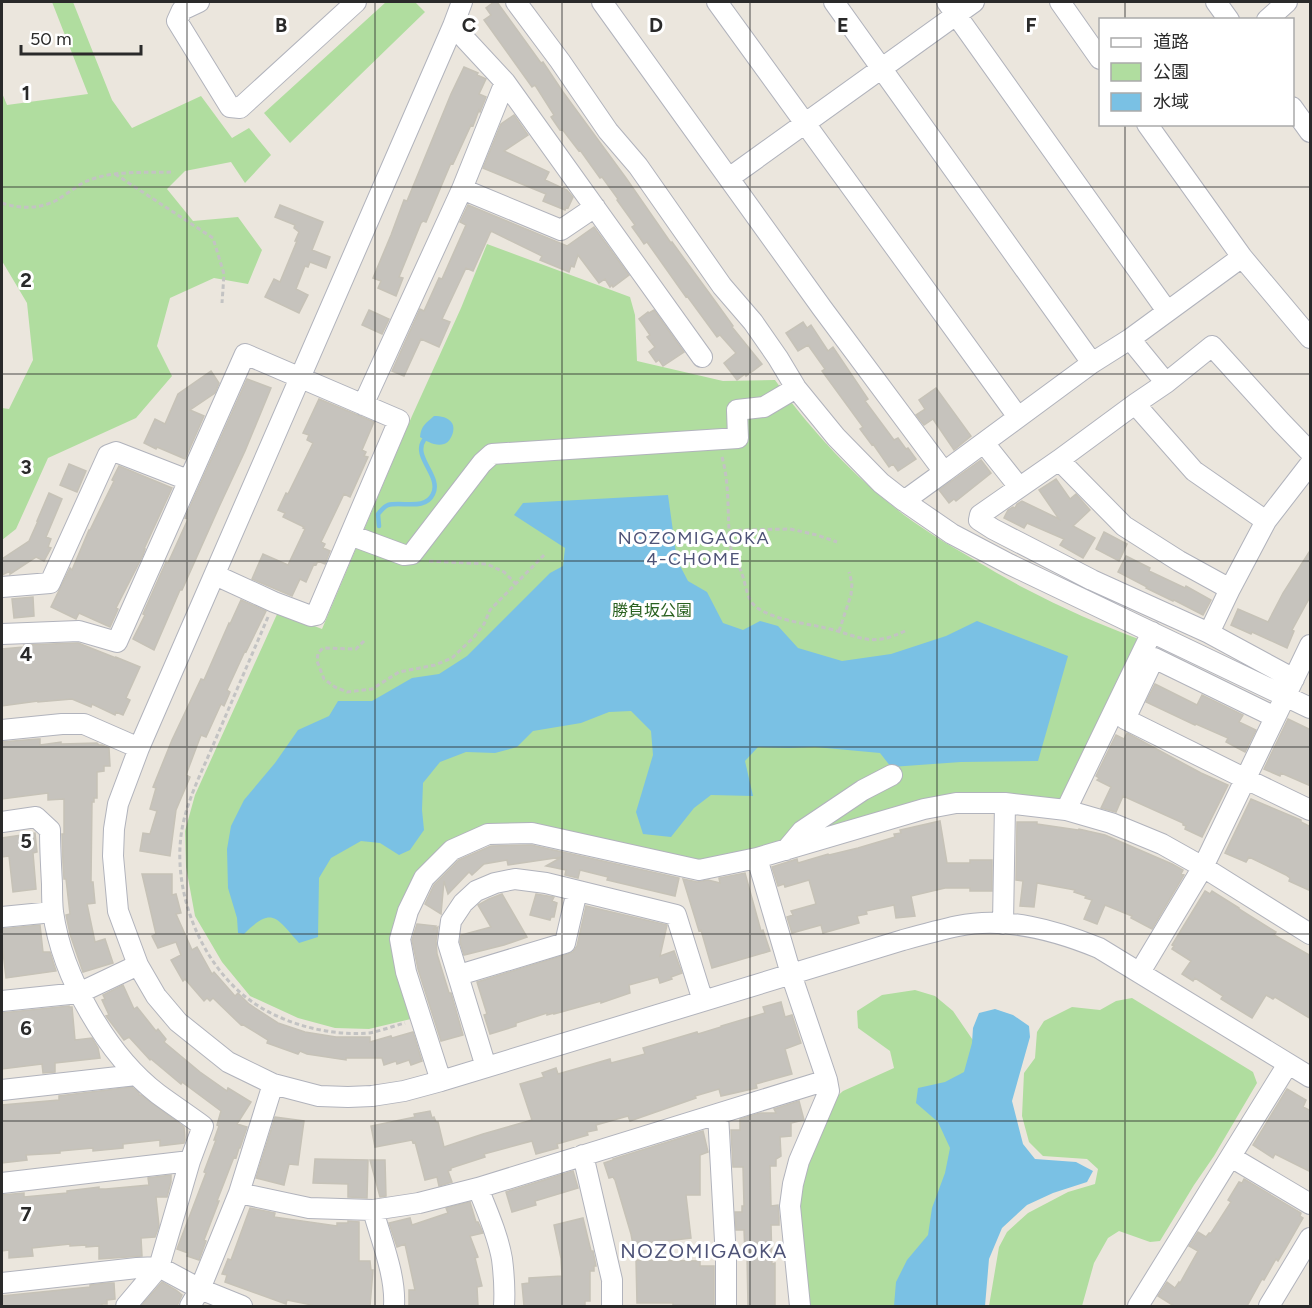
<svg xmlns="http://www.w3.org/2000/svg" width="1312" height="1308" font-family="Figtree,'Noto Sans JP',sans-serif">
<rect width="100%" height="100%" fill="#ebe6dd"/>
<path fill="#b0dd9f" d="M52 2H73L112 100 132 128 201 96 232 138 249 128 271 155 245 183 231 162 185 171 167 189 193 221 238 217 262 250 248 284 214 278 170 298 157 346 172 376 136 418 48 458 16 529 2 540V408L9 409 33 360 27 303 2 261V93L7 105 88 94Z
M386 2H415L425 12 290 143 264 113Z
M487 244 630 297 635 315 637 361 723 381 775 380C805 423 848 470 889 503 915 525 944 542 973 559 990 569 1007 579 1024 588 1062 608 1101 625 1141 640L1064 802 1014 796 759 850 695 865 490 827 400 908 415 1018 369 1029 335 1028 298 1018 250 996 222 962 195 916 186 867 185 831 195 795 278 612 322 629 412 416 461 308Z
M915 990 935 996 953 1011 981 1052 952 1118 953 1173 900 1306H804L799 1219 801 1179 834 1099 843 1091 894 1068 890 1051 858 1028 857 1011 882 995Z
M1132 998 1253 1072 1257 1083 1214 1156 1194 1185 1160 1241 1150 1242 1119 1231 1108 1238 1094 1263 1082 1306H989L999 1247 1007 1232 1028 1213 1068 1192 1095 1184 1098 1169 1087 1159 1043 1156 1029 1142 1022 1116 1024 1073 1035 1058 1037 1032 1044 1021 1072 1007 1100 1010 1116 1001Z"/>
<path fill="#7ac1e4" d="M434 416C441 416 448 417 452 423 456 429 451 442 444 444 436 447 426 441 420 437 421 426 426 423 434 416Z
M668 495 677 560 688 581 707 592 723 623 743 630 760 621 778 626 798 648 842 661 891 654 946 636 977 621 1068 656 1038 761 961 762 891 767 880 753 815 747 789 748 758 747 745 761 753 796 711 795 694 808 671 837 643 834 636 812 653 755 651 731 631 711 609 712 581 723 533 731 517 747 495 753 466 752 440 762 423 783 422 810 424 830 410 850 399 855 380 843 361 841 331 858 319 878 318 937 299 943C276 917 272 906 244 934L238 933 237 918 228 888 227 849 231 826 244 800 275 763 298 730 329 716 338 701H372L412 678 439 674 467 656 550 573 563 566 565 548 514 515 523 503Z
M995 1009 1013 1015 1029 1026 1030 1037 1012 1101 1023 1144 1035 1159 1076 1162 1093 1171 1087 1182 1053 1193 1027 1205 1002 1228 989 1259 985 1306H894L896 1282 907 1260 928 1235 932 1208 945 1173 950 1148 938 1122 916 1103 918 1088 945 1082 964 1072 972 1043 973 1028 979 1013Z"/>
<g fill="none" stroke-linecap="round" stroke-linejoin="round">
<path stroke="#7ac1e4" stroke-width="4.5" d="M379 526 378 514C381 511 383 507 388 505 402 501 425 511 433 494 442 476 412 457 424 440"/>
</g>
<path fill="#c6c3bd" stroke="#c6c2b7" stroke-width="1.5" d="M494 2H497L541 63 543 62 563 92 626 178 671 243 672 242 715 301 733 326 732 327 762 364 746 376 745 374 737 380 724 363 736 353 720 335 717 337 687 296 686 297 647 242 644 244 640 238 632 227 635 225 617 200 618 199 602 177 600 178 580 150 579 151 562 129 560 130 551 117 554 115 535 85 532 87 484 20 491 15 486 8Z
M464 67 478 73 477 75 486 79 479 94 486 97 480 112 479 110 473 126 471 125 453 164 451 163 426 222 423 221 421 223 399 277 403 278 396 296 378 288 381 281 373 278 391 235 404 200 407 201 451 94Z
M514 115 528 135 504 151 549 172 545 180 567 190 573 197 568 208 566 207 565 210 543 201 546 194 483 168 501 124Z
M280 205 323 222 312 250 330 257 326 268 310 262 308 267 305 266 296 289 308 295 299 313 265 297 274 279 280 282 297 241H295L299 232 294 228 295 225 275 217Z
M468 205 567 246 594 227 629 275 613 287 612 285 610 287 605 279 599 283 578 255 574 267 571 266 569 272 540 260 542 256 491 231 473 271 466 268 442 319 450 322 439 347 421 339 404 376 392 371 420 309 424 311 439 278 442 279 466 225 460 222Z
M369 310 389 319 382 334 362 325Z
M654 310 684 352 663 366 659 360 656 362 649 352 655 347 647 337 650 335 639 319 648 312 649 313Z
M803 322 807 328 811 325 828 351 833 347 868 399 865 401 894 440 898 438 906 449 908 448 916 459 898 471 893 464 889 467 873 444 872 445 860 429 863 427 822 371 825 369 808 345 798 351 786 333Z
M211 371 219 383 215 393 190 410 204 416 185 459 157 447 156 449 144 443 155 419 165 424 178 394Z
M247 379 271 388 245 451 219 507 182 590H180L154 650 133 639 145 615 143 614 166 562 168 563 188 519 185 518Z
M936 388 971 436 954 450 933 419 924 425 916 415 925 409 919 400Z
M319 399 374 422 362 450 366 452 364 456 368 457 350 497 344 494 321 542 325 544 323 548 330 551 325 564 318 561 316 565 314 564 306 582 300 579 292 596 252 579 263 554 288 565 305 529 303 528 304 527 283 517 285 513 278 510 286 493 288 494 313 443 307 440 309 435 303 433Z
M981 460 991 473 956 501 954 499 949 503 939 490Z
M69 464 86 471 77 492 60 485Z
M119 466 172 488 144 549H145L143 555 116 608 118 609 110 627 79 613 76 619 51 607 70 568 72 570 89 530H90L114 481 112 480Z
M1056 479 1070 499 1076 494 1090 510 1073 526 1095 538 1083 558 1060 545 1064 539 1027 523 1024 528 1004 518 1008 510 1013 507 1015 508 1017 504 1022 501 1059 519 1039 490Z
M49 493 62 499 46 537 51 539 48 547 51 548 44 561 36 557 10 574V571L2 575V559L29 541 38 521H37Z
M1104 532 1127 544 1119 561 1096 549Z
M1311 549V595L1292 630 1294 631 1287 648 1252 632 1251 634 1231 625 1238 609 1268 622 1283 593Z
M1126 556 1150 568 1149 571 1185 588 1186 586 1211 600 1203 615 1174 600 1173 601 1146 588 1147 587 1118 572Z
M33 597 34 616 14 618 12 599Z
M241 600 266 611 246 652 245 651 227 690 230 692 224 706 221 704 206 737 201 735 186 775 190 777 176 810 170 856 140 851 143 833 150 834 157 811 150 809 156 788 153 787 172 740 201 679 204 680 229 623 230 624Z
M78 643 116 658V657L140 667 126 698 130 700 123 715 116 712 115 715 92 704 91 707 72 699 38 702V701L2 706V649L24 647V645Z
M1155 684 1197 705 1202 695 1243 715 1239 722 1256 730 1245 752 1226 742 1228 738 1196 724 1195 725 1146 702Z
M1288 719 1311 730V786L1281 773 1280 776 1264 769Z
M1127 733 1201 773 1228 785 1202 837 1185 829 1186 826 1183 825V823L1123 796 1116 812 1101 808 1111 787 1097 780 1099 778 1096 776 1116 735 1124 739Z
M38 739H40V745L61 742V744L97 743 99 745H102L109 748 110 766H104V771L97 772V798H94V802H92L91 882H93L95 903 87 904 95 942 105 939 113 963 83 972 70 934 66 915 70 914 66 879H64L63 863 62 834H64V799L48 800V793L2 799V742Z
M1251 799 1301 820V822L1311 827V891L1289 881 1290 878 1286 875 1249 857 1246 862 1225 853Z
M940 821 947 863H970V860H992V891H970V888H945L911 896 915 916 896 918 894 905 866 911 867 914 857 916 859 923 823 933 821 925 792 933 787 917 793 915 791 911 816 904 809 880 785 887 784 884 778 886 772 867 797 859 798 863 828 854 829 855 858 848 895 837 894 834 901 833 900 830Z
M1017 822H1037V824L1078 830 1079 829 1105 835 1172 864 1183 870 1181 874 1184 875 1152 929 1131 918 1132 916 1105 905 1097 924 1084 919 1092 900 1085 898 1086 896 1074 892 1075 890 1037 883 1034 907 1020 906 1023 881 1016 880Z
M35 833 37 852 33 853 36 889 13 892 9 856 2 857V838Z
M531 845 679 878 675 896 607 880 608 877 580 870 578 878 565 875 566 870 546 866 562 857 508 865 507 860 484 864 472 875 469 872 448 894 444 881 441 914 425 904 434 885 459 860 491 846Z
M745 873 761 931 763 930 770 951 712 968 701 930 699 931 683 879 697 882 708 880 720 883 719 878Z
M142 874H172V895L176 894 181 913 176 914 192 950 197 947 212 974 214 972 235 996 238 993 249 1004 278 1023 305 1032 336 1037H370V1042L391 1036 392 1038 413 1032 422 1061 411 1065 409 1060 397 1064 396 1061 384 1065 382 1058H346V1060L307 1054 300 1051 298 1054 267 1043 268 1040 242 1024 241 1025 213 998 210 1001 207 998 204 1001 185 979 183 981 171 960 181 955 176 942 158 948 152 936 156 934Z
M1205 891 1210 894 1212 891 1239 908V909L1276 932 1274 935 1311 956V1019L1275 997 1273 999 1266 995 1252 1018 1221 999 1223 996 1195 978 1193 981 1182 974 1191 961 1172 949 1174 946 1172 945Z
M502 894 527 937 504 945 464 955 460 942 461 935 491 927 478 905 489 899Z
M536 894 554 897 552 901 557 903 554 917H551L550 920 530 915Z
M586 906 667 925 660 956 674 951 682 973 671 977 672 979 660 983 658 977 629 985 630 993 601 1003V1001L554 1014V1013L547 1015V1013L516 1023V1026L490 1034 484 1015 487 1014 477 982 568 954 573 952 577 946Z
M417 924 436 926 433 930 438 927 436 941 437 954 449 993H451L463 1035 441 1041 418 969 412 940Z
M40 925 43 952H50L56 971 6 978 2 943V929Z
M123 985 134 1009 137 1007 156 1031 158 1029 166 1039 164 1042 200 1072 227 1091 228 1088 251 1102 237 1124 247 1127 240 1148H239L236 1158 234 1157 217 1201H219L204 1240 206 1241 199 1260 187 1256 188 1253 177 1249 206 1173 204 1172 216 1140H214L219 1126 217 1125 221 1111 182 1082 181 1084 151 1059 150 1060 129 1037 124 1040 106 1016 109 1015 102 1000 105 999 103 995Z
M781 1002 785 1017 792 1015 801 1043 785 1049 792 1074 756 1084 757 1088 721 1096 719 1089 695 1096 696 1098 630 1121 628 1116 596 1125 597 1130 587 1132 588 1135 557 1144 558 1148 536 1154 532 1141 484 1154 485 1157 451 1168V1170L448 1171 452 1182 439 1186 437 1177 425 1180 415 1142 413 1143 412 1140 375 1147 371 1126 415 1117 414 1114 430 1111 432 1118 434 1117 436 1122H438L444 1147 483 1134 532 1120 520 1084 544 1077 542 1073 556 1068 558 1074 610 1059 611 1063 645 1054 643 1048 697 1032 698 1034 721 1027V1026L765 1013 763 1007Z
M69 1006V1007H72L75 1040 92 1038 98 1048 100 1058 55 1063V1072L43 1073 42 1064 2 1069V1013Z
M132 1087 139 1093V1095H141L184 1127 185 1140 184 1143 160 1146V1140L123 1144V1148L93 1151V1148L60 1151V1153L26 1155 27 1160 2 1163V1105L59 1100V1096Z
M1287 1089 1306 1100 1303 1107 1311 1111V1172L1275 1154 1273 1158 1253 1145Z
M799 1101 804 1120 791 1123V1136L780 1137 781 1156 776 1159V1166H770L771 1206 778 1205 779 1217V1225H771L772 1264 775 1263V1306H748L747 1255H745L744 1230H736L735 1212H742V1206H744L743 1167H733L731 1130H740V1119L760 1113H776L774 1109Z
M275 1117 304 1121 298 1165 289 1164 284 1185 256 1178Z
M703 1131 708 1152 700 1155V1195H686L691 1238 633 1245 631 1234 615 1180 613 1177 609 1178 604 1163 613 1160V1159Z
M315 1159 368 1160 367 1198 348 1197V1184L313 1183Z
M370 1160H385L386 1196 380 1197Z
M573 1171 578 1188 535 1201 536 1205 512 1212 506 1192Z
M171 1175V1182L167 1197H156L159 1226 155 1237 141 1238 142 1256 99 1259V1246L86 1247V1245L70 1246V1244L32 1248 33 1256 9 1258V1250L2 1251V1195L24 1193V1197L67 1193V1191L99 1187V1189H106L149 1185 148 1178Z
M1244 1179 1301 1213 1300 1216 1303 1218 1287 1246 1278 1261 1276 1259 1264 1280 1262 1279 1247 1306H1174L1158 1296 1167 1282 1175 1288 1179 1282 1180 1283 1198 1251 1189 1246 1198 1232 1206 1237 1209 1233H1211L1231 1202 1228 1200 1239 1182 1242 1183Z
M470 1202 476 1222H478L483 1233 470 1236 478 1257 475 1258 482 1286 477 1287 478 1306H409V1290H415L405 1244 397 1247 389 1223 410 1218 412 1225 448 1213 446 1208Z
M250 1208 275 1213 274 1217 337 1226V1223H348V1221L359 1222V1261H370L371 1270H373L370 1306H312V1305L287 1300 286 1304 225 1282 227 1275 222 1274 228 1259 231 1260Z
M583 1218 591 1251H593L596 1266H594V1271H590V1301H585V1306H524L522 1284 529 1283V1278L562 1276 561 1258 554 1225Z
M636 1260 700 1261V1266H714V1306H673V1303H637Z
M162 1282 176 1290 182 1295 177 1306H141Z
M108 1283H114L115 1299 107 1300V1304H102V1306H2V1296L90 1287V1285Z"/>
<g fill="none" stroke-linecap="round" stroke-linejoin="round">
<defs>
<path id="minor" d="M199 2 182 10 177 21 230 107 240 108 356 2
M462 2 453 26 139 748 118 804 114 829 113 856 118 911 138 965 156 996 178 1022 228 1062 273 1084 319 1096 348 1097 372 1096 404 1091 441 1081 903 940C921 935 939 930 958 926 1005 916 1055 930 1099 948L1310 1077
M516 2 560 61 608 131 638 166 722 286 753 322 778 358 796 388 836 437 881 483 904 501 952 534 1009 564 1310 708
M602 2 822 308 944 472 1092 363 1130 339 1242 257
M717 2 1018 417
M834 2 1092 363
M947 2 1167 311
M1060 2 1100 59
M1216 2 1229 20
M1267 20 1287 2
M453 26 505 82 702 357
M1292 107 1310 132
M1147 124 1242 257 1310 338
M729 178 974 2
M462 189 561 230 595 207
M1130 339 1166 383
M1135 404 1194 471 1266 521
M363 405 462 189 505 82
M984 443 1019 487
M1059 460 1124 526 1179 561 1230 589
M904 501 944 472
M350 535 404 555 412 554 482 463 492 454 738 438 737 410 764 407 796 388
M2 587 50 583 108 455 116 452 188 480
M1209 633 1230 589 1266 521 1310 464
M2 634 79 631 117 642 245 354 399 420 316 615 311 616 274 602 215 575
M1294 679 1209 633 1092 580 993 529 979 520 980 515 1059 460 1135 404 1166 383 1212 346 1281 422 1310 452
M1275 717 1154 658 1125 719 1246 779 1310 810
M2 730 62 724H84L139 748
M1066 810 1152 632
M2 822 36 817 50 830C50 848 51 866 52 884 52 893 52 903 53 912 62 976 107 1055 158 1094 173 1105 188 1115 203 1126L190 1161 159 1267 126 1306
M786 850 802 831 863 790 892 775
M2 917 53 912
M1003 924 1005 803
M1140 972 1203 867 1310 645
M459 975 565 943 577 891
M2 1001 79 993 138 965
M486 1067 448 943 451 921 463 903 476 891 495 883 515 879 546 883 676 915 703 1001
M441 1081 406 972 400 939 408 911 424 878 452 850 488 834 532 833 699 870 757 858
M2 1090 136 1075
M718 1114 726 1259V1306
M583 1155 612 1280V1306
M1231 1157 1310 1204
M2 1183 190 1161
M478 1188C487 1211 498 1235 502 1259 504 1275 505 1291 504 1306
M239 1193 309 1208 373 1210 419 1203 478 1188 827 1080 791 974 757 858 924 809 956 803H1005L1066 810 1111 823 1162 844 1203 867 1310 934
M373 1210C381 1240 396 1275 394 1306
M2 1283 137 1268 159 1267 200 1289 242 1306
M190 1306 200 1289 239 1193 273 1084
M800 1306 790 1206 793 1184 799 1161 829 1091 827 1080
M1138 1306 1288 1064
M1269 1306 1310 1238"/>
</defs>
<use href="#minor" stroke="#b1b3bc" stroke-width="22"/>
<path stroke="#c3c3c3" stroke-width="3" stroke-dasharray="4.5 3" stroke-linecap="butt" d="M115 174 213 238 224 274 222 303
M2 203C19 209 39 209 55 201 66 195 76 186 87 181 113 170 146 173 174 172
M722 457C730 485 727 515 730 544 731 554 739 564 742 574 747 587 746 601 759 609 779 621 804 623 826 628 860 636 870 648 905 631
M731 534 740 530 790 529 817 535 837 542
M429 561 487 564 504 572 516 584
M268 617C250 659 232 701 214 743 203 769 189 796 183 824 169 889 202 972 260 1007 291 1026 333 1036 369 1033 381 1031 393 1026 405 1023
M839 631 851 595 852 583 849 572
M364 641 356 649 323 648 318 653 317 661 324 679 335 687 347 692 372 689 399 672 435 665 452 658 474 637 484 624 490 610 544 555"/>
<use href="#minor" stroke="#fff" stroke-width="20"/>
</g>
<path fill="none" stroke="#2a2a2a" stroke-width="1.5" stroke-opacity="0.55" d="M187 2V1306M375 2V1306M562 2V1306M750 2V1306M937 2V1306M1125 2V20M1125 124V1306M2 187H1310M2 374H1310M2 561H1310M2 747H1310M2 934H1310M2 1121H1310"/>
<g text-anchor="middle" stroke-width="6" stroke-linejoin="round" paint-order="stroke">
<g font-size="16" fill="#2a6120" stroke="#fff">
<text x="652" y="616">勝負坂公園</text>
</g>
<g font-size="18" letter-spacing="1.5" fill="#4e5377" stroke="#fff">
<text x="694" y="544">NOZOMIGAOKA<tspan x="694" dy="21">4-CHOME</tspan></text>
</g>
<g font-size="20" letter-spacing="1.5" fill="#4e5377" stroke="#fff">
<text x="704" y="1258">NOZOMIGAOKA</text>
</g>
</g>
<g font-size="20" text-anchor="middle" font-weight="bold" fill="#2a2a2a" stroke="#fff" stroke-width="6" stroke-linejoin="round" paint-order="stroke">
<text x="281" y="32">B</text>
<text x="469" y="32">C</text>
<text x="656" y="32">D</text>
<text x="843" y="32">E</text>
<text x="1031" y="32">F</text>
<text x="26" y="100">1</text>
<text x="26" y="287">2</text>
<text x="26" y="474">3</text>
<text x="26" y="661">4</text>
<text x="26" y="848">5</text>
<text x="26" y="1035">6</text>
<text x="26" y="1221">7</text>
</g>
<rect width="1312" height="1308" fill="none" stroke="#2a2a2a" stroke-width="6"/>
<rect x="1099" y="18" width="195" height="108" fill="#ffffff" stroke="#aaaaaa" stroke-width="1.5"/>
<rect x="1111" y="38" width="30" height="9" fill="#ffffff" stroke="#aaaaaa" stroke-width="1.5"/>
<text x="1153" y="48" font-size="18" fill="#2a2a2a">道路</text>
<rect x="1111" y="63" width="30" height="18" fill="#b0dd9f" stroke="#aaaaaa" stroke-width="1.5"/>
<text x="1153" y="78" font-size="18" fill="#2a2a2a">公園</text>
<rect x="1111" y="93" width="30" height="18" fill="#7ac1e4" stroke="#aaaaaa" stroke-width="1.5"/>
<text x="1153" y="108" font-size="18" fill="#2a2a2a">水域</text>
<path d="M21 45v9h120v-9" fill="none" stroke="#2a2a2a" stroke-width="3"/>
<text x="30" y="45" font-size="18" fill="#2a2a2a" stroke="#ffffff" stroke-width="4.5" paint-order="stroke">50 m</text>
</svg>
